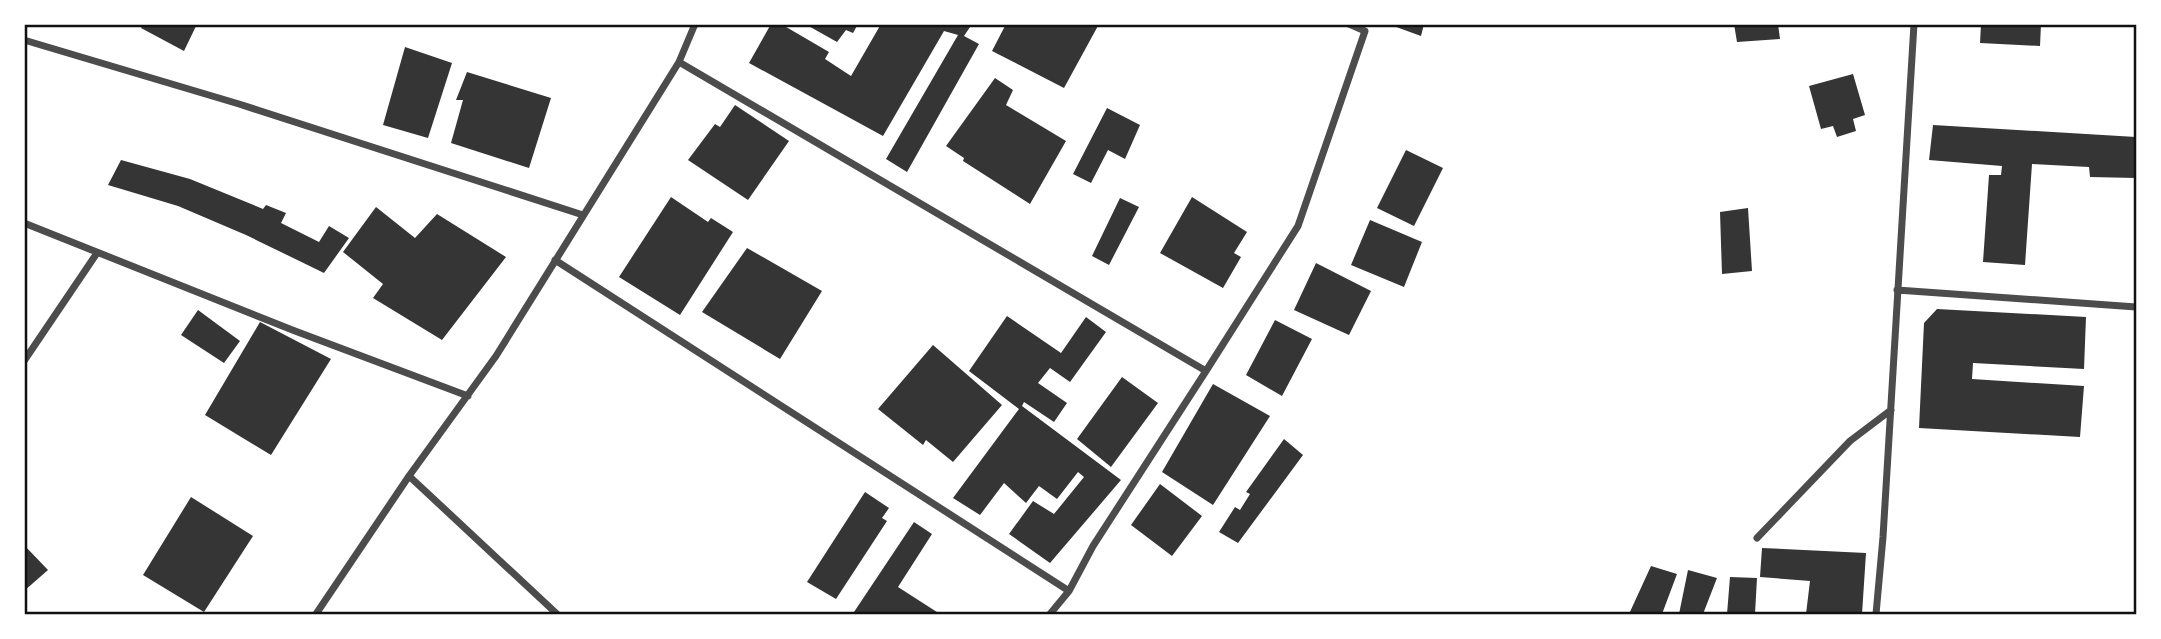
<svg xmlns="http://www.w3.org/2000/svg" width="2161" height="639" font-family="Overpass,sans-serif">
<rect width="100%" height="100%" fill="#fff"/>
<path fill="#353535" d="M143 24H197L184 51 141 28Z
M771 24H781L829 52 825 59 851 76 881 24H972L964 36 979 44 907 172 886 159 958 35 944 31 883 136 749 63Z
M805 24H858L853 33 846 30 837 42Z
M1006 24H1099L1064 88 992 51Z
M1388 24H1424L1421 36Z
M1734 24H1778L1780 39 1737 42Z
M1981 24H2041L2040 46 1980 43Z
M405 47 452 63 428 138 383 125Z
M467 72 551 98 529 168 451 143 463 100H456Z
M1853 74 1865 115 1853 119 1856 131 1837 137 1833 126 1821 129 1809 86Z
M995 78 1013 90 1006 105 1066 141 1030 204 963 161 964 158 946 146Z
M735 105 789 141 748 200 688 160 715 124 720 127Z
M1107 108 1140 125 1125 159 1108 150 1091 183 1073 174Z
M1933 125 2136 137V178L2090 177 2089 167 2032 164 2025 265 1983 262 1989 175H2001L2002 166 1929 160Z
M1406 150 1443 168 1414 226 1377 208Z
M121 160 190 179 263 209 266 205 286 213 281 223 319 242 329 226 349 238 324 273 246 235 178 206 108 185Z
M671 197 708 222 711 218 733 232 680 315 619 277Z
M1192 197 1247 232 1234 253 1241 257 1223 288 1160 253Z
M1120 198 1139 207 1109 265 1092 256Z
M376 207 415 238 437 214 506 257 442 340 373 298 383 284 343 252Z
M1748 208 1752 271 1722 274 1720 212Z
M1370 220 1422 242 1404 287 1351 265Z
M747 248 822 291 780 359 702 312Z
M1316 263 1371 291 1349 335 1294 310Z
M1937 309 2086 317 2084 369 1973 363 1972 379 2084 386 2080 437 1919 428 1924 323Z
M198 310 240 341 224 363 181 335Z
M1007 316 1061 353 1086 317 1106 332 1070 382 1050 368 1038 383 1067 403 1054 422 1024 402 1022 406 1121 480 1050 563 1009 534 1033 501 1054 514 1084 477 1078 472 1057 499 1039 486 1026 503 1004 483 980 515 953 498 1019 409 969 371Z
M1275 320 1312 339 1282 396 1246 375Z
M260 322 331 359 271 455 205 415Z
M933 345 1002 405 953 462 926 440 923 445 878 409Z
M1122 377 1158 403 1111 467 1077 439Z
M1213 384 1270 416 1213 505 1162 472Z
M1284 439 1303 455 1238 543 1219 532 1235 507 1240 510 1250 494 1246 492Z
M1160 484 1202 516 1172 556 1131 525Z
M865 492 889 508 882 518 887 521 836 599 807 582Z
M191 497 253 536 204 612 143 575Z
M914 522 932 534 898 587 940 614H857L854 612Z
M24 545 48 570 24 591Z
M1762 548 1866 553 1862 614H1806L1810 581 1760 577Z
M1651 566 1677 574 1662 614H1629Z
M1688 570 1717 578 1703 614H1679Z
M1730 577 1757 578 1755 614H1727Z"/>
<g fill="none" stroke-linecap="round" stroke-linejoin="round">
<path stroke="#4c4c4c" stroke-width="7" d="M24 40 239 104 583 215
M679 62 1206 371 1298 226 1365 31 1349 24
M24 223 295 331 468 396
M555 260 1069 591
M1897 290 2136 307
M24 361 97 253
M409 476 557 614
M1757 538 1850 441 1891 410
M316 614 409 476 496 356 679 62 695 24
M1050 614 1069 591 1093 546 1206 371
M1876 614 1883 537 1914 24"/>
</g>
<rect width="2161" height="639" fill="none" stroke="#ffffff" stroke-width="52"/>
<rect x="26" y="26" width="2109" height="587" fill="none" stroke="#111" stroke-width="2.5"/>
</svg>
